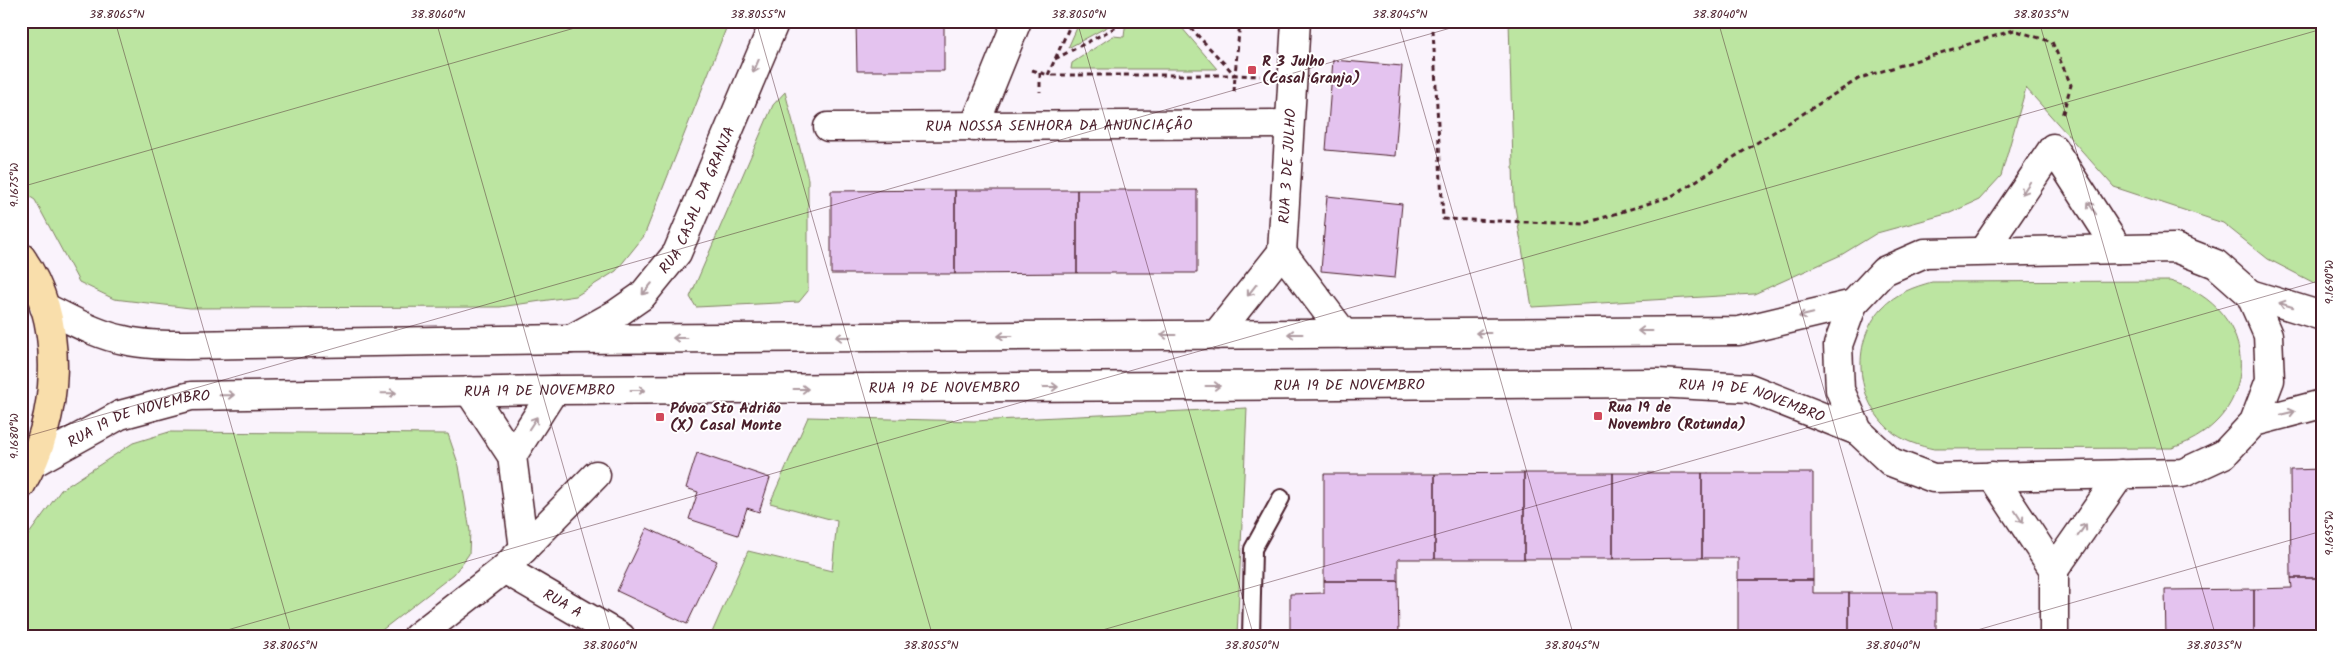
<svg xmlns="http://www.w3.org/2000/svg" width="2343" height="658" font-family="Kalam,sans-serif">
<rect width="100%" height="100%" fill="#faf3fc"/>
<filter id="ink" filterUnits="userSpaceOnUse"><feTurbulence type="fractalNoise" baseFrequency=".02" numOctaves="2"/><feDisplacementMap in="SourceGraphic" scale="10" xChannelSelector="R" yChannelSelector="G"/><feConvolveMatrix kernelMatrix="1 2 1 2 8 2 1 2 1" color-interpolation-filters="sRGB"/></filter>
<g filter="url(#ink)">
<path fill="#bce5a1" stroke="#838266" d="M21 21H729L644 236 616 271 576 296 500 307 190 308 114 299 79 282 35 200 21 191Z
M1080 21H1118L1068 48Z
M1137 21H1176L1217 69H1071L1072 63 1113 36 1124 37 1125 28Z
M1509 21H2322V287L2268 259 2223 223 2114 187 2026 88 2001 176 1979 200 1950 213 1877 233 1841 255 1754 294 1532 307 1514 201Z
M785 92 808 179V291L799 302 696 307 690 297 773 105Z
M2170 281C2263 308 2264 419 2172 448L1934 449C1920 446 1907 442 1895 434 1856 405 1849 344 1882 308 1896 293 1914 287 1932 282Z
M1247 408 1237 637H710L748 551 832 571 837 521 770 503 808 417 974 421Z
M169 432 448 434 459 466 470 531 469 554 454 574 373 637H21V545L61 490 133 443Z
M1592 633V637H1523V634Z
M1614 633H1679V637H1614Z
M1450 634H1504V637H1450Z"/>
<path fill="#e4c3ef" stroke="#4a1f2b" d="M856 21H944V71H857Z
M1333 60 1402 66 1395 156 1326 150Z
M955 190H1077V273L955 274Z
M955 190V274H831V191Z
M1077 190H1197V273H1077Z
M1327 196 1402 204 1395 278 1321 271Z
M697 453 770 478 759 512 747 508 738 535 689 519 698 492 686 488Z
M2322 469V578H2291L2290 470Z
M1524 473V559H1435V474Z
M1524 473H1613V559H1524Z
M1613 473H1702V558L1613 559Z
M1702 473H1813V580H1738V558H1702Z
M1324 474H1435V559H1398V581H1324Z
M647 528 717 561 687 624 617 591Z
M2291 578H2322V637H2254V589L2292 588Z
M1738 580H1813V593H1849V637H1738Z
M1324 581H1398L1399 637H1290V594L1324 593Z
M2254 589V637H2166L2165 590Z
M1849 593H1936V637H1849Z"/>
<g fill="none" stroke-linecap="round" stroke-linejoin="round">
<defs>
<path id="lane" d="M1251 637 1253 549 1281 498"/>
<g id="street">
<path id="s1" d="M828 127 1289 124"/>
<path d="M974 127 1017 21"/>
<path d="M1983 251 2053 148 2118 249"/>
<path id="s2" d="M1282 252 1296 21"/>
<path d="M1282 252 1344 334"/>
<path d="M1216 335 1282 252"/>
<path id="s3" d="M571 339 616 314 642 296 677 253 775 21"/>
<path d="M469 391 512 456 524 549"/>
<path d="M512 456 554 390"/>
<path d="M1992 476 2054 570"/>
<path id="s4" d="M504 569 621 637"/>
<path d="M2054 570 2121 474"/>
<path d="M417 637 504 569 596 475"/>
<path d="M2054 637V570"/>
</g>
<g id="secondary">
<path d="M2175 248 2216 264 2250 294 2268 335 2270 380 2254 422 2224 454 2183 473 1933 478 1891 462 1858 431 1840 390 1838 345 1853 304 1884 271 1925 253Z"/>
<path d="M2250 294 2322 316"/>
<path d="M44 307C70 319 96 335 124 340 145 345 166 345 187 345L571 339 1739 331 1853 304"/>
<path d="M2254 422 2322 404"/>
<path id="s5" d="M35 462 120 415 191 396 554 390 1657 383 1749 388 1858 431"/>
</g>
<path id="primary" d="M21 257C67 323 60 418 21 485"/>
</defs>
<use href="#lane" stroke="#4a1f2b" stroke-width="20"/>
<use href="#street" stroke="#4a1f2b" stroke-width="31"/>
<use href="#secondary" stroke="#4a1f2b" stroke-width="31"/>
<use href="#primary" stroke="#4a1f2b" stroke-width="31"/>
<path stroke="#4a1f2b" stroke-width="3" stroke-dasharray="5 4" stroke-linecap="butt" d="M1072 21 1048 75H1235L1240 21
M1184 21 1235 75 1260 76
M1433 30 1443 219 1583 224 1672 196 1860 78 2014 30 2052 42 2071 85 2062 116
M1055 59 1128 21
M1032 70 1048 75
M1040 73V92
M1234 92 1235 75"/>
<use href="#lane" stroke="#fff" stroke-width="16"/>
<use href="#street" stroke="#fff" stroke-width="28"/>
<use href="#secondary" stroke="#fff" stroke-width="28"/>
<use href="#primary" stroke="#f9deab" stroke-width="28"/>
</g>
<defs><path id="oneway-shaft" d="M-6 0H5M1.5-3L5.5 0L1.5 3" fill="none" stroke-width="1.6" stroke-linecap="round" stroke-linejoin="round" transform="scale(1.25)"/></defs>
<g stroke="#ae9aa0">
<use href="#oneway-shaft" transform="translate(756 66) rotate(113)"/>
<use href="#oneway-shaft" transform="translate(2026 188) rotate(124)"/>
<use href="#oneway-shaft" transform="translate(2092 208) rotate(-123)"/>
<use href="#oneway-shaft" transform="translate(647 289) rotate(130)"/>
<use href="#oneway-shaft" transform="translate(1252 290) rotate(128)"/>
<use href="#oneway-shaft" transform="translate(2286 305) rotate(-163)"/>
<use href="#oneway-shaft" transform="translate(1806 315) rotate(167)"/>
<use href="#oneway-shaft" transform="translate(1645 331) rotate(180)"/>
<use href="#oneway-shaft" transform="translate(1483 333) rotate(180)"/>
<use href="#oneway-shaft" transform="translate(1295 334) rotate(180)"/>
<use href="#oneway-shaft" transform="translate(1168 335) rotate(180)"/>
<use href="#oneway-shaft" transform="translate(1005 336) rotate(180)"/>
<use href="#oneway-shaft" transform="translate(843 337) rotate(180)"/>
<use href="#oneway-shaft" transform="translate(680 338) rotate(180)"/>
<use href="#oneway-shaft" transform="translate(1213 386)"/>
<use href="#oneway-shaft" transform="translate(1051 387)"/>
<use href="#oneway-shaft" transform="translate(801 389)"/>
<use href="#oneway-shaft" transform="translate(638 390)"/>
<use href="#oneway-shaft" transform="translate(389 393) rotate(-1)"/>
<use href="#oneway-shaft" transform="translate(227 395) rotate(-1)"/>
<use href="#oneway-shaft" transform="translate(2288 413) rotate(-14)"/>
<use href="#oneway-shaft" transform="translate(533 423) rotate(-57)"/>
<use href="#oneway-shaft" transform="translate(2019 517) rotate(57)"/>
<use href="#oneway-shaft" transform="translate(2082 530) rotate(-55)"/>
</g>
</g>
<path fill="none" stroke="#4a1f2b" stroke-width="1" stroke-opacity="0.45" d="M115 21 292 637M436 21 612 637M756 21 933 637M1077 21 1254 637M1398 21 1574 637M1718 21 1895 637M2039 21 2216 637M21 187 599 21M21 438 1475 21M203 637 2322 29M1078 637 2322 280M1953 637 2322 531"/>
<g fill="#d1495b" stroke="#fff" stroke-width="2">
<rect x="1247" y="65" width="10" height="10" rx="2.5"/>
<rect x="1593" y="411" width="10" height="10" rx="2.5"/>
<rect x="655" y="412" width="10" height="10" rx="2.5"/>
</g>
<g text-anchor="middle" stroke-width="4" stroke-linejoin="round" paint-order="stroke">
<g font-size="15" font-weight="bold" fill="#4a1f2b" stroke="#fff" text-anchor="start">
<text x="1262" y="66">R 3 Julho<tspan x="1262" dy="17">(Casal Granja)</tspan></text>
<text x="1608" y="412">Rua 19 de<tspan x="1608" dy="17">Novembro (Rotunda)</tspan></text>
<text x="670" y="413">Póvoa Sto Adrião<tspan x="670" dy="17">(X) Casal Monte</tspan></text>
</g>
<g font-size="15" fill="#4a1f2b" stroke="#fff">
<text dy="5" stroke="none"><textPath href="#s1" startOffset="231">RUA NOSSA SENHORA DA ANUNCIAÇÃO</textPath></text>
<text dy="5" stroke="none"><textPath href="#s2" startOffset="86">RUA 3 DE JULHO</textPath></text>
<text dy="5" stroke="none"><textPath href="#s3" startOffset="195">RUA CASAL DA GRANJA</textPath></text>
<text dy="5" stroke="none"><textPath href="#s5" startOffset="1329">RUA 19 DE NOVEMBRO</textPath></text>
<text dy="5" stroke="none"><textPath href="#s5" startOffset="924">RUA 19 DE NOVEMBRO</textPath></text>
<text dy="5" stroke="none"><textPath href="#s5" startOffset="519">RUA 19 DE NOVEMBRO</textPath></text>
<text dy="5" stroke="none"><textPath href="#s5" startOffset="1734">RUA 19 DE NOVEMBRO</textPath></text>
<text dy="5" stroke="none"><textPath href="#s5" startOffset="114">RUA 19 DE NOVEMBRO</textPath></text>
<text dy="5" stroke="none"><textPath href="#s4" startOffset="68">RUA A</textPath></text>
</g>
</g>
<rect width="2343" height="658" fill="none" stroke="#fff" stroke-width="55"/>
<rect x="28" y="28" width="2288" height="602" fill="none" stroke="#4a1f2b" stroke-width="2"/>
<g font-size="12" text-anchor="middle" fill="#4a1f2b">
<text x="117" y="18">38.8065°N</text>
<text x="438" y="18">38.8060°N</text>
<text x="758" y="18">38.8055°N</text>
<text x="1079" y="18">38.8050°N</text>
<text x="1400" y="18">38.8045°N</text>
<text x="1720" y="18">38.8040°N</text>
<text x="2041" y="18">38.8035°N</text>
<text transform="translate(14 185) rotate(-90)" y="4">9.1675°W</text>
<text transform="translate(2329 282) rotate(-90)" y="4">9.1690°W</text>
<text transform="translate(14 436) rotate(-90)" y="4">9.1680°W</text>
<text transform="translate(2329 533) rotate(-90)" y="4">9.1695°W</text>
<text x="290" y="649">38.8065°N</text>
<text x="610" y="649">38.8060°N</text>
<text x="931" y="649">38.8055°N</text>
<text x="1252" y="649">38.8050°N</text>
<text x="1572" y="649">38.8045°N</text>
<text x="1893" y="649">38.8040°N</text>
<text x="2214" y="649">38.8035°N</text>
</g>
</svg>
